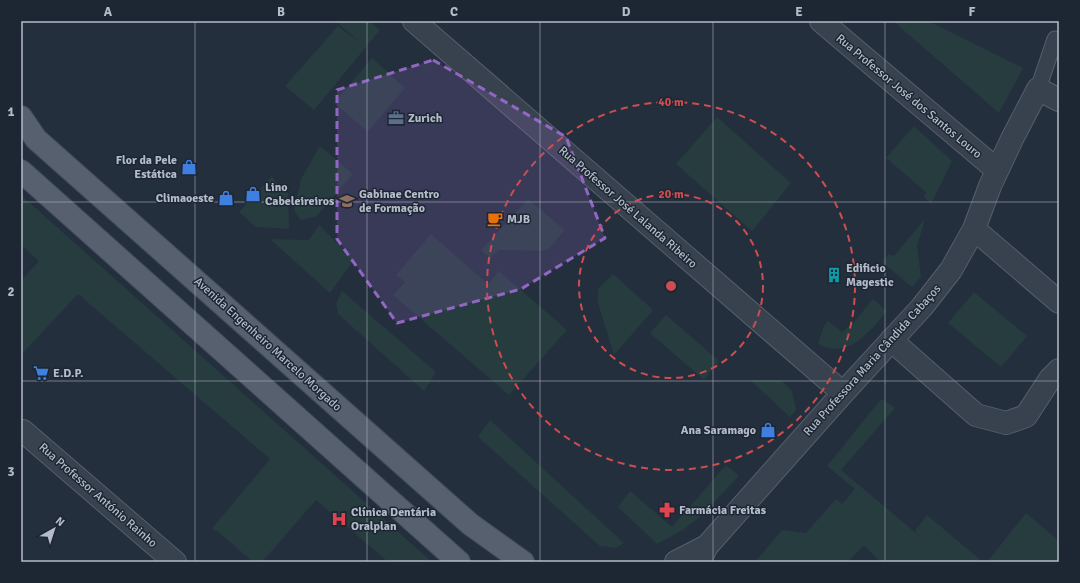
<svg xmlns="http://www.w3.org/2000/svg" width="1080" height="583" font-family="Signika,sans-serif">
<rect width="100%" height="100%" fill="#242f3e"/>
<path fill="#263c3f" d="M336 21H369L380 30 314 110 285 86 338 26 359 42Z
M893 21H928L1023 68 999 113Z
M372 58 405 88 368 132 334 103Z
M717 117 791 183 752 231 676 164Z
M914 126 952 161 931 204 924 197 926 192 886 158Z
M320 146 353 174 317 216 301 220 294 211 301 179Z
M272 176 274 180 288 193 289 229 256 227 239 212Z
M21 195 432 562H388L316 500 262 562H253L216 530 213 531V527L270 459 78 294 21 355V313L26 314 21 312V281L39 261 21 245Z
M528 199 565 230 550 248 543 251 499 250 490 258 481 250Z
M925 219 917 246 921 277 912 287 882 262 889 254 894 256Z
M319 225 354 260 330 293 270 239 309 240Z
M431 234 488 284 499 271 567 330 509 395 393 295 405 282 396 275Z
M613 274 653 310 614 355 598 303V289Z
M342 291 436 372 424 391 338 314 336 303Z
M974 292 1027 336 1001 367 948 323Z
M873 299 887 311C868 333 849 360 818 344L824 326 828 321 842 332 848 327H850Z
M666 315 719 361 704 380 650 333Z
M750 380H781L792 391 796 410 790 417Z
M881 399 895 408 841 470 922 538 915 531 927 515 983 562H880L864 545 848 562H755L782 530 806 533 836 499 842 504 855 489 827 466Z
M490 420 624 543 616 548 600 546 478 437Z
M726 465 739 476 700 517 683 530 657 544 618 507 630 491 672 527Z
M1026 513 1059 541V562H987Z"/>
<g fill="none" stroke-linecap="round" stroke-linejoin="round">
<defs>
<path id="lane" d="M1038 89 1055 39"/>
<path id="street" d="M414 21 843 393
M821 21 997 170
M974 229 1059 302
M891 340 976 415 1006 423 1026 416 1050 379 1059 370
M21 433 23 431 175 562
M676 562 707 546
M699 562 707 546 843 393 922 307 951 270 974 229 990 186 1012 139 1038 89 1059 100"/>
<path id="primary" d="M21 117 36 139 470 524 523 562
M21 171 459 562"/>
</defs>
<use href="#lane" stroke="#565f6c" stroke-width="17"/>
<use href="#street" stroke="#565f6c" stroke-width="24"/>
<use href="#primary" stroke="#414a57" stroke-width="24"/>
<use href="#lane" stroke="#38414e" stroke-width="15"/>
<use href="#street" stroke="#38414e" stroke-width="22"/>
<use href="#primary" stroke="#56606e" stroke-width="22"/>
</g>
<path fill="#9266c3" fill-opacity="0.2" stroke="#9266c3" stroke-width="3" stroke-dasharray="8 5" stroke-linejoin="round" d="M433 60 566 137 605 238 521 289 397 323 337 239V90Z"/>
<path fill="none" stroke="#b4bcc9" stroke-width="1" stroke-opacity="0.55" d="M195 21V562M367 21V562M540 21V562M713 21V562M885 21V562M21 202H1059M21 381H1059"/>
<g fill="none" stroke="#ce4d50" stroke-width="2" stroke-dasharray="7 5">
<circle cx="671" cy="286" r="92"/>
<circle cx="671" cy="286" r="184"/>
</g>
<defs>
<symbol id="office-bare" viewBox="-9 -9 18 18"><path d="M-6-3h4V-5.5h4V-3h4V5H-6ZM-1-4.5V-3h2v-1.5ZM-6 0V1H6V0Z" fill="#5c6f8a" stroke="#1d2633" stroke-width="2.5" paint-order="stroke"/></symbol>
<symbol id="shop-bare" viewBox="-9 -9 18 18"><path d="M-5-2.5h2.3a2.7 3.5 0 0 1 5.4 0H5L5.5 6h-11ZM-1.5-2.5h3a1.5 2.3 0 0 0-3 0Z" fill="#3f7fe0" stroke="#1d2633" stroke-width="2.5" paint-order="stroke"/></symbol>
<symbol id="school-bare" viewBox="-9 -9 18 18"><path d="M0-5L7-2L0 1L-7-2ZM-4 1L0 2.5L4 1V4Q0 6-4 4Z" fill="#8d6e63" stroke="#1d2633" stroke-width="2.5" paint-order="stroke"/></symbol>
<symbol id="cafe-bare" viewBox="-9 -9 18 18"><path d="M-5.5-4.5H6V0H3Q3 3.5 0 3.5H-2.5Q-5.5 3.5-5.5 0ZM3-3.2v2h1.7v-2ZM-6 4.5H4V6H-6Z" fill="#e8710a" stroke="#1d2633" stroke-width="2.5" paint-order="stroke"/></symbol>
<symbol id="building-bare" viewBox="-9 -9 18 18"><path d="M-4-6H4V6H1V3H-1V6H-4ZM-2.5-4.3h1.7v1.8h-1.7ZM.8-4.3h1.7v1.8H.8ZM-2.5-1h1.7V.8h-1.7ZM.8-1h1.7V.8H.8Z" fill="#0f9aa8" stroke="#1d2633" stroke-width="2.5" paint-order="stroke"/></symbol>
<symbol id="supermarket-bare" viewBox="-9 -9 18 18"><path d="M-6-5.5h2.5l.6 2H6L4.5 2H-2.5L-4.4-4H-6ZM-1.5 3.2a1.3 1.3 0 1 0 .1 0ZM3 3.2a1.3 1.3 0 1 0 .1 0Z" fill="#3f7fe0" stroke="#1d2633" stroke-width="2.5" paint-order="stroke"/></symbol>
<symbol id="pharmacy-bare" viewBox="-9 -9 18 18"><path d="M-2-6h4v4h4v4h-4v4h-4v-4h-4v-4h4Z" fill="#e0444e" stroke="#1d2633" stroke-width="2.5" paint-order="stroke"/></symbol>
<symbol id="hospital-bare" viewBox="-9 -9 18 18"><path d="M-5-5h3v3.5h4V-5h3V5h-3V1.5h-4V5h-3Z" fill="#e0444e" stroke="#1d2633" stroke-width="2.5" paint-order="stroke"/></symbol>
</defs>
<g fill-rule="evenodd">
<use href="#office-bare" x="385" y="107" width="22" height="22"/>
<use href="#shop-bare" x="178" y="156" width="22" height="22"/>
<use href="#shop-bare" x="242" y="183" width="22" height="22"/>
<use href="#shop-bare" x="215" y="187" width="22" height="22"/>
<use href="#school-bare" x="336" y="190" width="22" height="22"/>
<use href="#cafe-bare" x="484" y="208" width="22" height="22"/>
<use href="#building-bare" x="823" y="264" width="22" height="22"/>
<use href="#supermarket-bare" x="30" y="362" width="22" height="22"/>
<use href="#shop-bare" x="757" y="419" width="22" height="22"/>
<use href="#pharmacy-bare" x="656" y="499" width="22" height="22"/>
<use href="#hospital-bare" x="328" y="508" width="22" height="22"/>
</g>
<g text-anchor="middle" stroke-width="3" stroke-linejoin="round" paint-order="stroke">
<g font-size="12" fill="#b4bcc9" stroke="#1d2633">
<text transform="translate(909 96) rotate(40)" y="4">Rua Professor José dos Santos Louro</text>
<text transform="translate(628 207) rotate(41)" y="4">Rua Professor José Lalanda Ribeiro</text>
<text transform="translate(268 344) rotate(42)" y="4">Avenida Engenheiro Marcelo Morgado</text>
<text transform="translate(872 360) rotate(-48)" y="4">Rua Professora Maria Cândida Cabaços</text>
<text transform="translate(98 495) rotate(41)" y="4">Rua Professor António Rainho</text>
</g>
<g font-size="12" font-weight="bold" fill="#b4bcc9" stroke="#1d2633" text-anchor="start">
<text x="408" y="122">Zurich</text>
<text x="177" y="164" text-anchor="end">Flor da Pele<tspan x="177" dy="14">Estática</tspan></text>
<text x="265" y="191">Lino<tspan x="265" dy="14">Cabeleireiros</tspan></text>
<text x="359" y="198">Gabinae Centro<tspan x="359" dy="14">de Formação</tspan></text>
<text x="214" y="202" text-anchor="end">Climaoeste</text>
<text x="507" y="223">MJB</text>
<text x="846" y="272">Edificio<tspan x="846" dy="14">Magestic</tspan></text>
<text x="53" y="377">E.D.P.</text>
<text x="756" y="434" text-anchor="end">Ana Saramago</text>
<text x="679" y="514">Farmácia Freitas</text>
<text x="351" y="516">Clínica Dentária<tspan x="351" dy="14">Oralplan</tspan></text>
</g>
</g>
<circle cx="671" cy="286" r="6" fill="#ce4d50" stroke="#1d2633" stroke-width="2"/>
<g font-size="12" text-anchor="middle" font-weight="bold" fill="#ce4d50" stroke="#1d2633" stroke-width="3" stroke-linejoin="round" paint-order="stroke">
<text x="671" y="106">40 m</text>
<text x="671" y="198">20 m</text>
</g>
<rect width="1080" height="583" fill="none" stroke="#1d2633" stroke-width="44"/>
<g transform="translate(54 529) rotate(39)" stroke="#1d2633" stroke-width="3" paint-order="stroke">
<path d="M0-3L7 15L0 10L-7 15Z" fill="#b4bcc9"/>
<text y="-6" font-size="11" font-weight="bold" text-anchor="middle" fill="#b4bcc9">N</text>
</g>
<rect x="22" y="22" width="1036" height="539" fill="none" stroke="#b4bcc9" stroke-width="1.5"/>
<g font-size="13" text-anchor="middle" font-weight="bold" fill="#b4bcc9">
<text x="108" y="16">A</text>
<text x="281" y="16">B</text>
<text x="454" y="16">C</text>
<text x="626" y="16">D</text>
<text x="799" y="16">E</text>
<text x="972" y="16">F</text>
<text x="11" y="116">1</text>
<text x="11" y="296">2</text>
<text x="11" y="476">3</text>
</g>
</svg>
